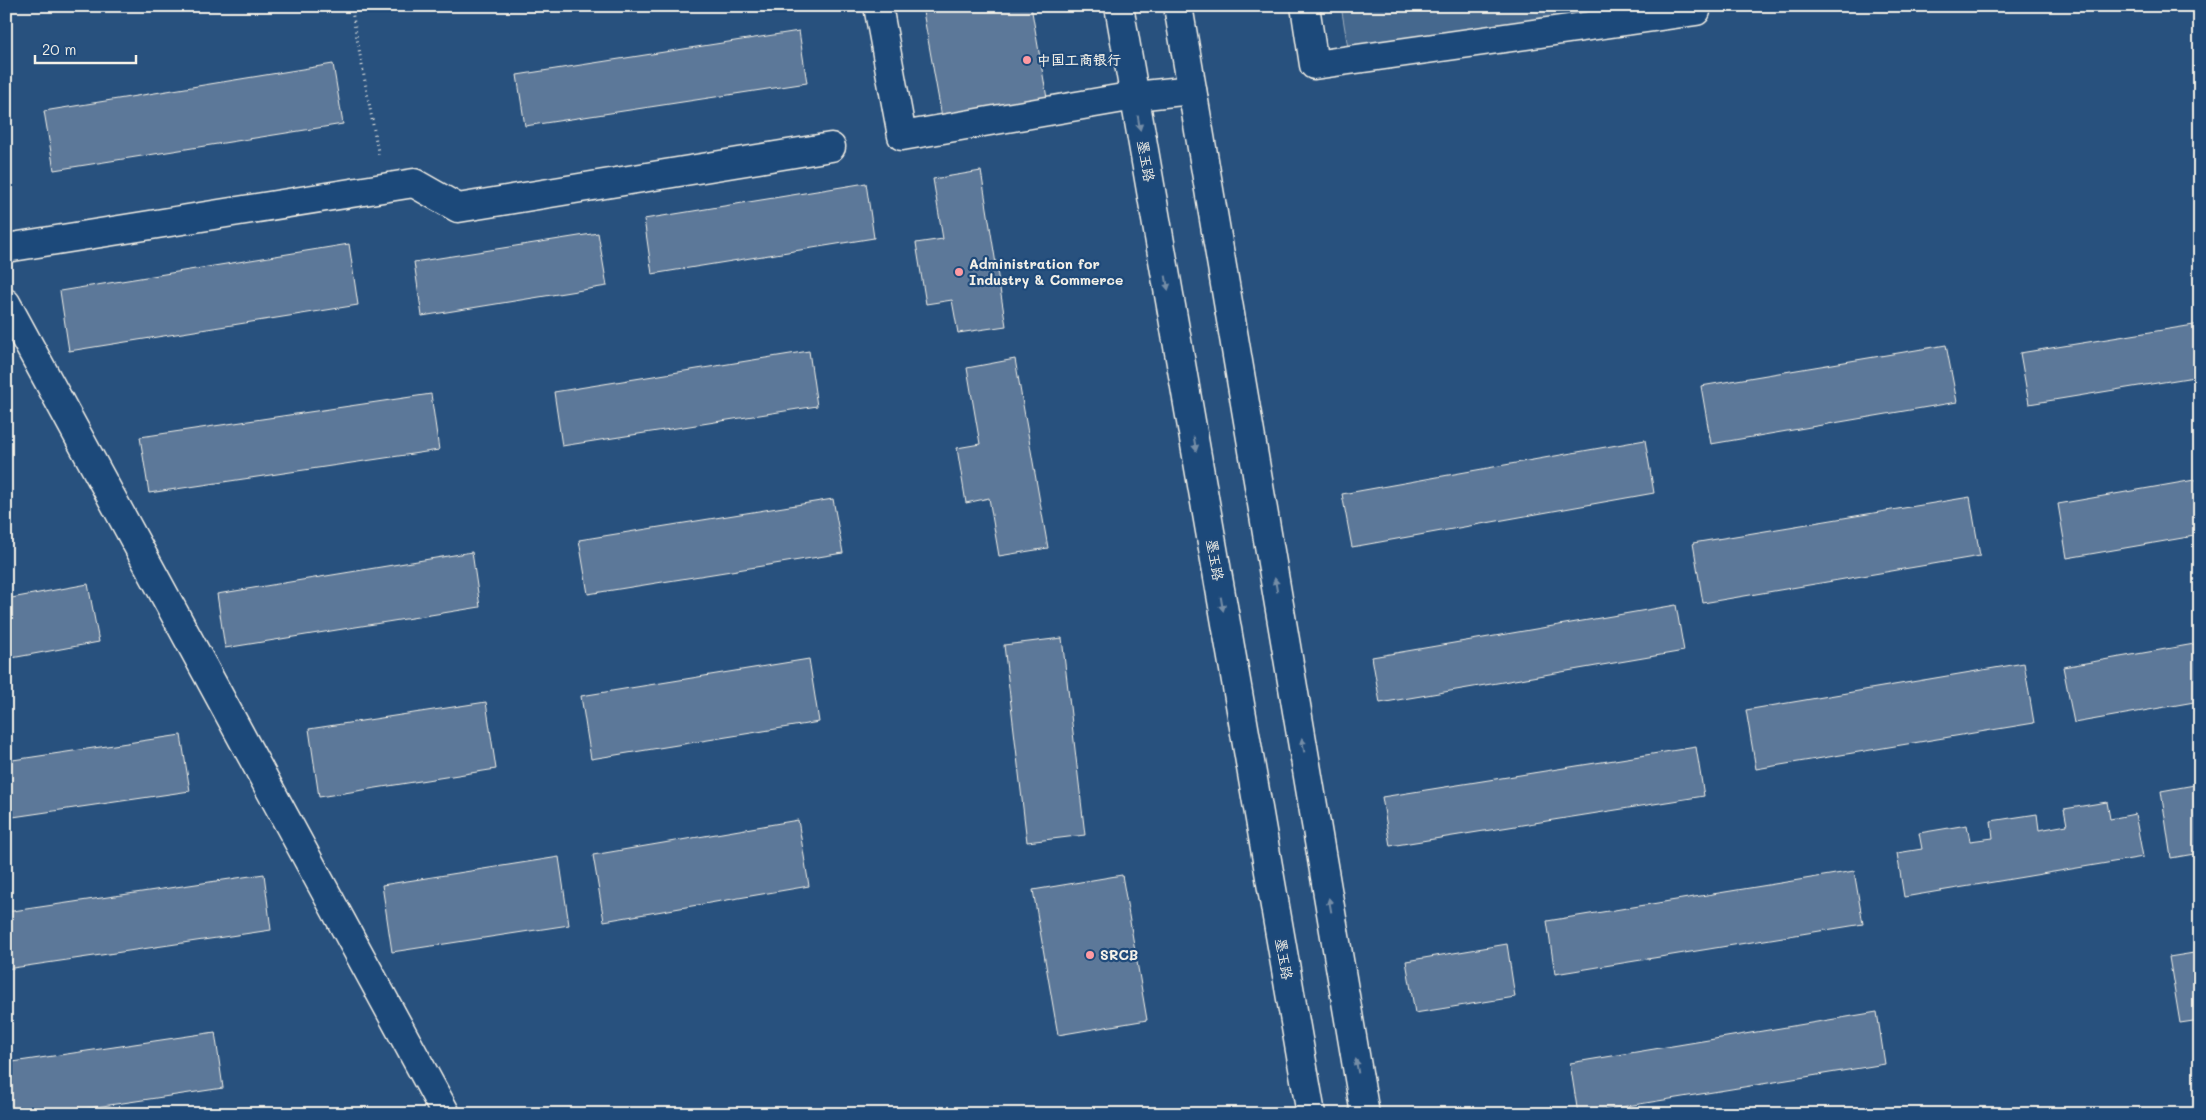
<svg xmlns="http://www.w3.org/2000/svg" width="2206" height="1120" font-family="Mali,'LXGW WenKai TC',sans-serif">
<rect width="100%" height="100%" fill="#28517e"/>
<filter id="ink" filterUnits="userSpaceOnUse"><feTurbulence type="fractalNoise" baseFrequency=".02" numOctaves="2"/><feDisplacementMap in="SourceGraphic" scale="10" xChannelSelector="R" yChannelSelector="G"/><feConvolveMatrix kernelMatrix="1 2 1 2 8 2 1 2 1" color-interpolation-filters="sRGB"/></filter>
<g filter="url(#ink)">
<path fill="#45688e" stroke="#9cacbb" d="M1341 6H1645L1348 48Z"/>
<path fill="#5b7899" stroke="#f4f1e8" d="M922 6H1031L1048 104 943 123Z
M799 31 807 83 525 126 517 75Z
M333 64 343 124 54 170 44 111Z
M981 171 1006 326 958 333 952 300 926 304 916 243 943 239 933 179Z
M866 183 874 238 652 274 644 219Z
M598 233 607 286 422 316 414 262Z
M349 244 358 305 69 351 60 291Z
M2200 324V376L2029 404 2020 353Z
M1946 345 1957 402 1711 444 1701 386Z
M809 351 817 406 562 446 554 392Z
M1015 359 1048 548 999 556 989 498 966 503 957 448 980 444 967 368Z
M431 394 439 450 149 493 140 437Z
M1645 440 1654 493 1352 547 1342 494Z
M2200 479V535L2067 558 2058 504Z
M1970 497 1980 556 1703 603 1693 543Z
M833 499 843 553 588 594 579 540Z
M472 552 480 607 225 648 217 594Z
M88 584 99 642 6 659V599Z
M1676 605 1684 651 1380 703 1372 657Z
M1062 638 1085 835 1027 842 1004 645Z
M2200 643V701L2074 723 2063 667Z
M809 659 819 722 591 759 581 696Z
M2024 663 2034 723 1756 769 1746 710Z
M486 702 496 769 319 797 309 729Z
M181 735 190 791 6 818V761Z
M1696 747 1704 796 1390 846 1382 797Z
M2200 784V853L2171 858 2161 791Z
M2107 802 2110 819 2135 814 2143 857 1904 897 1897 853 1922 849 1919 833 1967 825 1970 841 1993 838 1991 821 2037 814 2039 830 2067 825 2064 809Z
M798 820 809 886 604 921 593 855Z
M559 857 569 925 392 952 382 885Z
M1854 871 1863 924 1555 974 1547 921Z
M264 874 271 930 6 969V912Z
M1122 875 1147 1020 1058 1035 1033 890Z
M1507 944 1515 997 1415 1013 1406 961Z
M2200 952V1020L2180 1023 2169 957Z
M1877 1012 1885 1064 1578 1114 1570 1063Z
M215 1032 223 1088 49 1114H6V1063Z"/>
<g fill="none" stroke-linecap="round" stroke-linejoin="round">
<defs>
<path id="minor" d="M878 6 902 136 1135 96 1192 90
M1305 6 1314 65 1696 11V6
M6 248 414 183 458 208 831 147
M6 303 446 1114"/>
<path id="major" d="M1119 6 1311 1114
M1178 6 1365 1114"/>
</defs>
<use href="#minor" stroke="#f4f1e8" stroke-width="31"/>
<use href="#major" stroke="#f4f1e8" stroke-width="31"/>
<path stroke="#f4f1e8" stroke-width="3" stroke-dasharray="1 4" stroke-linecap="butt" d="M351 6 379 157"/>
<use href="#minor" stroke="#1f4a7a" stroke-width="28"/>
<use href="#major" stroke="#1f4a7a" stroke-width="28"/>
</g>
<defs><path id="oneway-solid" d="M-6-.8H1V-3.2L6.5 0L1 3.2V.8H-6Z" transform="scale(1.25)"/></defs>
<g fill="#748da6">
<use href="#oneway-solid" transform="translate(1139 123) rotate(80)"/>
<use href="#oneway-solid" transform="translate(1167 283) rotate(80)"/>
<use href="#oneway-solid" transform="translate(1195 444) rotate(80)"/>
<use href="#oneway-solid" transform="translate(1276 585) rotate(-100)"/>
<use href="#oneway-solid" transform="translate(1222 604) rotate(80)"/>
<use href="#oneway-solid" transform="translate(1303 745) rotate(-100)"/>
<use href="#oneway-solid" transform="translate(1330 905) rotate(-100)"/>
<use href="#oneway-solid" transform="translate(1357 1066) rotate(-100)"/>
</g>
</g>
<g fill="#ff9aa2" stroke="#1f4a7a" stroke-width="2">
<circle cx="1027" cy="60" r="5"/>
<circle cx="959" cy="272" r="5"/>
<circle cx="1090" cy="955" r="5"/>
</g>
<g text-anchor="middle" stroke-width="4.5" stroke-linejoin="round" paint-order="stroke">
<g font-size="14" font-weight="bold" fill="#f4f1e8" stroke="#1f4a7a" text-anchor="start">
<text x="1037" y="65">中国工商银行</text>
<text x="969" y="269">Administration for<tspan x="969" dy="16">Industry &amp; Commerce</tspan></text>
<text x="1100" y="960">SRCB</text>
</g>
<g font-size="14" fill="#f4f1e8" stroke="#1f4a7a">
<text transform="translate(1146 161) rotate(80)" y="5">墨玉路</text>
<text transform="translate(1215 560) rotate(80)" y="5">墨玉路</text>
<text transform="translate(1284 959) rotate(80)" y="5">墨玉路</text>
</g>
</g>
<rect width="2206" height="1120" fill="none" stroke="#1f4a7a" stroke-width="25"/>
<rect x="12" y="12" width="2181" height="1095" fill="none" stroke="#f4f1e8" stroke-width="2" filter="url(#ink)"/>
<path d="M35 55v8h101v-8" fill="none" stroke="#f4f1e8" stroke-width="2.5"/>
<text x="42" y="55" font-size="15" fill="#f4f1e8" stroke="#1f4a7a" stroke-width="4" paint-order="stroke">20 m</text>
</svg>
